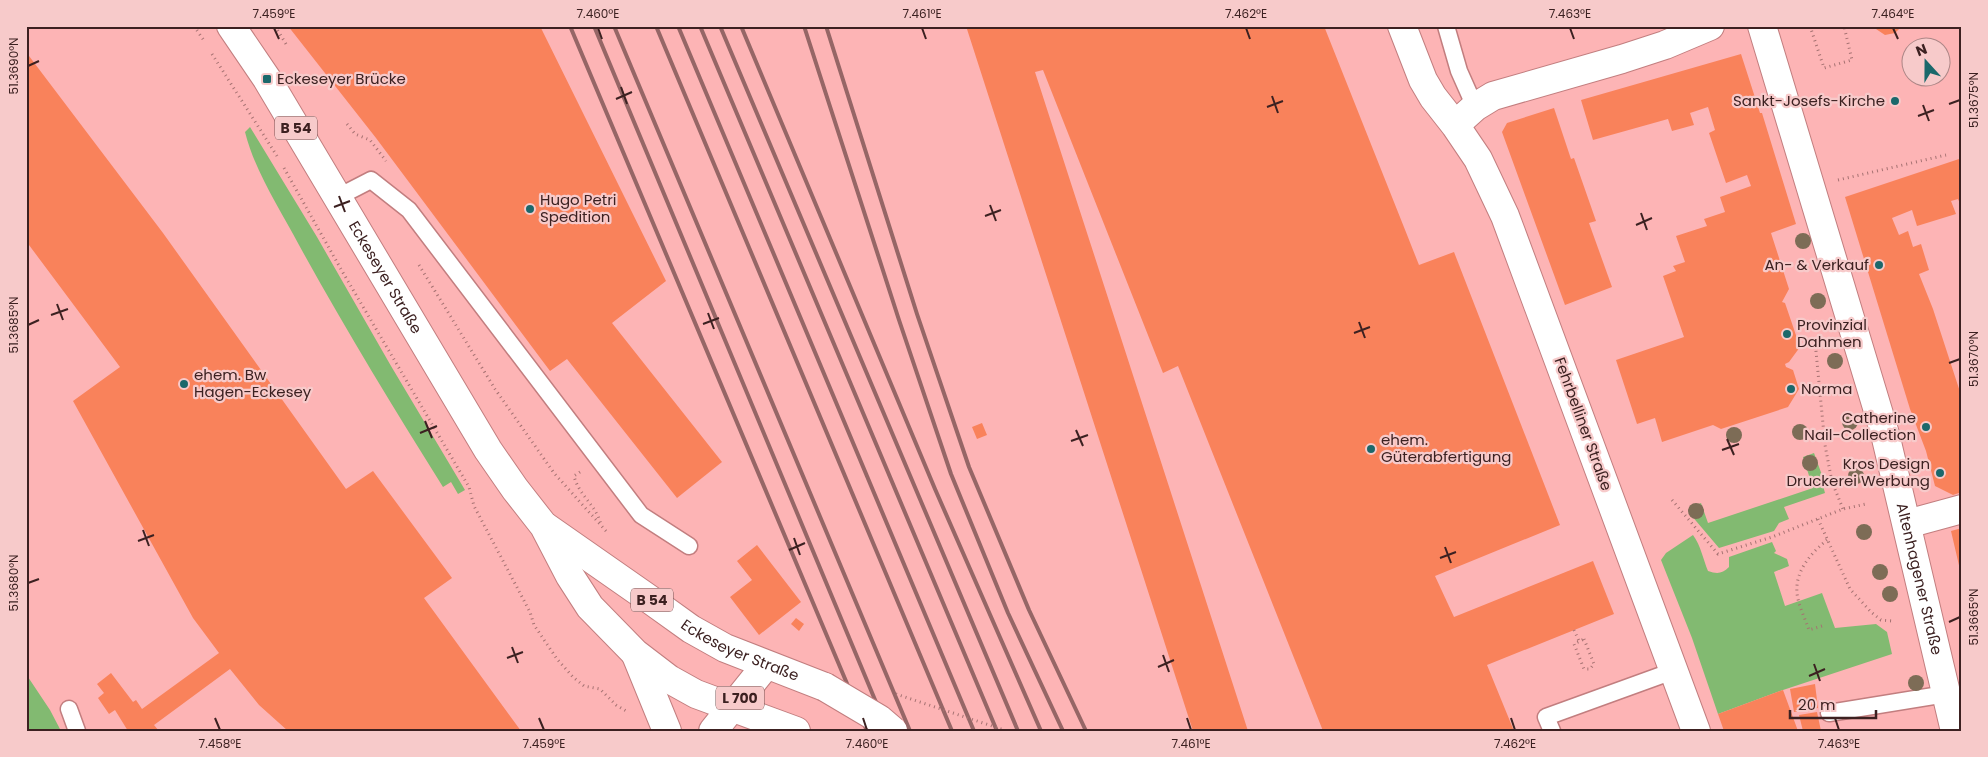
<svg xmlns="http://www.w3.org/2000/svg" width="1988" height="757" font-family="Poppins,sans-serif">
<rect width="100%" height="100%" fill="#fdb4b5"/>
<path fill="#82ba71" d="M250 127 317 237 391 366 465 490 458 494 451 482 443 487C393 407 344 327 299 245 280 209 255 172 245 132Z
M1814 453 1823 478 1822 482 1825 493 1784 507 1789 519 1779 523 1774 531 1719 548 1691 515 1689 508 1701 503 1708 523 1813 488 1803 457Z
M1693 535C1701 546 1703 559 1708 571 1717 574 1722 574 1729 567V557L1772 542 1776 551 1774 553 1787 559 1789 566 1774 572 1785 606 1822 593 1835 628 1876 624 1887 632 1892 654 1783 690 1718 714 1692 638 1661 560 1666 553Z
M26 674 50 710 61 731H26Z"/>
<path fill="#f9825b" d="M288 26H540L666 281 612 323 722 462 677 498 567 359 550 371 376 138Z
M966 26H1324L1419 265 1454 252 1560 525 1435 576 1454 617 1593 561 1614 614 1487 665 1514 731H1323L1178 366 1163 373 1043 70 1035 72 1248 731H1193Z
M1875 26H1902L1895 33 1885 35 1876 29Z
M26 52 163 233 346 489 373 471 452 578 424 598 521 731H288L259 705 230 669 154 725 159 731H128L115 710 109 714 98 698 104 693 97 684 111 673 133 702 136 700 142 709 219 653 193 618 73 401 120 367 26 241Z
M1741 54 1760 113H1762L1796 224 1771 233 1789 289 1782 302 1785 303 1800 347 1789 362 1785 364 1786 367 1793 370 1799 389 1788 407 1721 429 1713 425 1662 442 1655 418 1637 424 1616 360 1684 337 1663 276 1676 271 1673 266 1685 262 1676 236 1707 226 1704 219 1725 212 1720 197 1751 186 1747 175 1726 183 1709 133 1715 130 1708 107 1690 113 1694 125 1672 131 1668 119 1593 140 1581 100Z
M1554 108 1571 159 1574 158 1596 221 1589 223 1612 287 1565 305 1502 132 1507 123Z
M1962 158V208L1958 199 1951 201 1956 214 1917 226 1912 210 1892 218 1899 235 1908 231 1913 247 1921 244 1929 270 1919 274 1933 309 1962 398V492L1953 495 1935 486 1926 451 1910 409 1845 197Z
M982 423 987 435 977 439 972 427Z
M1962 528V574H1961L1951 531Z
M757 545 801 602 759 635 730 597 752 580 737 561Z
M796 618 804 624 799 631 791 624Z
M1815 684 1818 708 1794 712 1790 689Z
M1783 690 1798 731H1724L1718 714Z
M1817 712 1821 731H1803L1799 715Z"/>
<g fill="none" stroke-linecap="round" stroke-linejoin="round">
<defs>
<path id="lane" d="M1446 26 1459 71 1475 107
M338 197 371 180 409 210 641 515 689 546
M69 709 77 731
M1829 713 1946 694
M1552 731 1546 717 1673 671"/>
<path id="street" d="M1402 26 1423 80 1433 97 1455 125
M1907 524 1962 509
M1696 731 1505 216 1478 159 1455 125 1475 107 1493 96 1622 59 1665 45 1710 26"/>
<g id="secondary">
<path id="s1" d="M1762 26 1885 434 1955 731"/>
</g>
<g id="primary">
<path id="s2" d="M231 26 267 79 488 450 515 489 544 526 570 576 590 607 635 653 669 679 696 694 796 731"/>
<path id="s3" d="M546 527 652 601 691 629 725 648 825 687"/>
<path d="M636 655 667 731"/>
<path d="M713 731 766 665"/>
</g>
</defs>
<use href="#lane" stroke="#c27e7f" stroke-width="19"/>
<use href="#street" stroke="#c27e7f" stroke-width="30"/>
<use href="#secondary" stroke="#c27e7f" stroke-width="30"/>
<use href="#primary" stroke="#c27e7f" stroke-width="30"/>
<path stroke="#a67272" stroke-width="3" stroke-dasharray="1 4" stroke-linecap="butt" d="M194 26 205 42
M275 26 286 44
M1810 26 1824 68 1852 60 1844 26
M212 54 277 156
M347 124 355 134 370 140 386 161
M284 168 342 271 469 487 474 506 530 612 534 625 557 659 573 677 584 686 600 689 616 705 628 712
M1838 180 1946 155
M419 265 495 389 554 473 606 531
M1815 341 1825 445 1832 482 1843 509
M580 472 574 476C579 496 596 504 601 525
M1672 500 1718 554 1772 537 1843 509 1866 504
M1818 519 1850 589 1871 612 1881 620 1892 621
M1822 626 1809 630C1805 618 1798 605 1797 593 1795 571 1811 553 1827 540
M1574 630 1579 641
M1584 639 1594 664 1590 669H1584L1574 644Z"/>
<use href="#lane" stroke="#fff" stroke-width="16"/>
<use href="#street" stroke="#fff" stroke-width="28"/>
<use href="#secondary" stroke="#fff" stroke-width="28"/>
<use href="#primary" stroke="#fff" stroke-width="28"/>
<path stroke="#966666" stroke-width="4" d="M570 26 867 731
M594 26 888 731
M614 26 910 731
M656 26 952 731
M678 26 974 731
M700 26 997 731
M720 26 1018 731
M741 26 935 489 1041 731
M804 26 899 320 951 474 1008 613 1063 731
M826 26 917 314 969 467 1029 610 1086 731"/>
<defs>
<path id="primary-bridge" d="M825 687 879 719 893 731"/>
</defs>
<use href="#primary-bridge" stroke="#c27e7f" stroke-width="30" stroke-linecap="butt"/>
<path stroke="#a67272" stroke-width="3" stroke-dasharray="1 4" stroke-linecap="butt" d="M896 694 1007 731"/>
<use href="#primary-bridge" stroke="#fff" stroke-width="28"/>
</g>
<g fill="#7d6c56">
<circle cx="1803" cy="241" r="8"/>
<circle cx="1818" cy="301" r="8"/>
<circle cx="1835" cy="361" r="8"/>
<circle cx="1850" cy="422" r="8"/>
<circle cx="1800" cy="432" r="8"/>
<circle cx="1734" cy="435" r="8"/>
<circle cx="1810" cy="463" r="8"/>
<circle cx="1856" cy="476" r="8"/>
<circle cx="1696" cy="511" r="8"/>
<circle cx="1864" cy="532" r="8"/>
<circle cx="1880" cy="572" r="8"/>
<circle cx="1890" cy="594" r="8"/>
<circle cx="1916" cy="683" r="8"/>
</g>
<path fill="none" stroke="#3c2121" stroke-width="2" d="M274 28 279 39M598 28 602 39M922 28 926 39M1246 28 1250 39M1570 28 1574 39M1893 28 1898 39M28 66 39 61M621 87 627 104M1272 96 1278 113M616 99 632 92M1949 104 1960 100M1923 105 1929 121M1267 107 1283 101M1918 116 1934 110M339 196 345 212M990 205 996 221M334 207 350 201M1641 213 1647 230M985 216 1001 210M1636 225 1652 218M57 304 63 320M708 313 714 329M51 315 68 309M1359 322 1365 338M703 324 719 318M28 325 39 320M1354 333 1370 327M1949 363 1960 359M425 421 432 438M1076 430 1083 446M420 433 437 426M1727 439 1734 455M1071 441 1088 435M1722 450 1739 444M143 530 149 546M794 538 800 555M138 541 154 535M1445 547 1451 563M789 550 805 543M1440 558 1456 552M28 583 39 579M1949 622 1960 617M512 647 518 663M1163 655 1169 672M507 658 523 652M1814 664 1820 681M1158 667 1174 660M1809 676 1825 669M215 718 220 730M539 718 544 730M863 718 867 730M1187 718 1191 730M1511 718 1515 730M1835 718 1839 730"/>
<g fill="#1b686b" stroke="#f7caca" stroke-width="2">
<rect x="262" y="74" width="10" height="10" rx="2.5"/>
<circle cx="1895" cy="101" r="5"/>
<circle cx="530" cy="209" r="5"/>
<circle cx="1879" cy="265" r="5"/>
<circle cx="1787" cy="334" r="5"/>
<circle cx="184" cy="384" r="5"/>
<circle cx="1791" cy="389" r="5"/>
<circle cx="1926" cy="427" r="5"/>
<circle cx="1371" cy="449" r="5"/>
<circle cx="1940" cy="473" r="5"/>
</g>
<g text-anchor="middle" stroke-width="4.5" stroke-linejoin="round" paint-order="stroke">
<g fill="#f7caca" stroke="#745454" stroke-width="1">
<rect x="275" y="116.5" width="42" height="23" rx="4"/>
<rect x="631" y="588.5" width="42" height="23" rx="4"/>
<rect x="716" y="686.5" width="48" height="23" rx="4"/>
</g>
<g font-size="14" font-weight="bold" fill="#3c2121">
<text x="296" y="133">B 54</text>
<text x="652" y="605">B 54</text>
<text x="740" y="703">L 700</text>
</g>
<g font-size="15" fill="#3c2121" stroke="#f7caca" text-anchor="start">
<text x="277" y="84">Eckeseyer Brücke</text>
<text x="1885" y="106" text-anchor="end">Sankt-Josefs-Kirche</text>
<text x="540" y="205">Hugo Petri<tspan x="540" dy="17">Spedition</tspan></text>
<text x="1869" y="270" text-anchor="end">An- &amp; Verkauf</text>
<text x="1797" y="330">Provinzial<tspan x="1797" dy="17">Dahmen</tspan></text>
<text x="194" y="380">ehem. Bw<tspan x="194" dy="17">Hagen-Eckesey</tspan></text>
<text x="1801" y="394">Norma</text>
<text x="1916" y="423" text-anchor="end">Catherine<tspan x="1916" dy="17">Nail-Collection</tspan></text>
<text x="1381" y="445">ehem.<tspan x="1381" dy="17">Güterabfertigung</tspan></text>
<text x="1930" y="469" text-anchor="end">Kros Design<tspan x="1930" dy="17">Druckerei Werbung</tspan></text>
</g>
<g font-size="15" fill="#3c2121" stroke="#f7caca">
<text dy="5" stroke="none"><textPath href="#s2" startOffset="295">Eckeseyer Straße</textPath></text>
<text transform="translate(1583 424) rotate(70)" y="5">Fehrbelliner Straße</text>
<text dy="5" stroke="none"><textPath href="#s1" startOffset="575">Altenhagener Straße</textPath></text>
<text dy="5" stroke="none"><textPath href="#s3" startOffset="231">Eckeseyer Straße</textPath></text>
</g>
</g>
<rect width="1988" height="757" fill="none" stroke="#f7caca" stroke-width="55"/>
<g transform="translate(1926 62) rotate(339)"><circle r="24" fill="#f7caca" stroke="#ac8686"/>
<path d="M0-4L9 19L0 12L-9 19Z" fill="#1b686b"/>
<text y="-8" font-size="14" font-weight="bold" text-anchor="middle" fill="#3c2121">N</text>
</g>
<path d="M1790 710v8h86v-8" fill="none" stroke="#3c2121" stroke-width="2.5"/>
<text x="1798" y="710" font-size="15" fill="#3c2121" stroke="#f7caca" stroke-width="4" paint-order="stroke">20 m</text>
<rect x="28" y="28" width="1932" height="702" fill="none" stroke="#3c2121" stroke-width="2"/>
<g font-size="12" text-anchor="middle" fill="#3c2121">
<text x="274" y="18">7.459°E</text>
<text x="598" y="18">7.460°E</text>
<text x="922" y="18">7.461°E</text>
<text x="1246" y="18">7.462°E</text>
<text x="1570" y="18">7.463°E</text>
<text x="1893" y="18">7.464°E</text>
<text transform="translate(14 66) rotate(-90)" y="4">51.3690°N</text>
<text transform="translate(1974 100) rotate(-90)" y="4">51.3675°N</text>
<text transform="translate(14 325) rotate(-90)" y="4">51.3685°N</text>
<text transform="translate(1974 359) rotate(-90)" y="4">51.3670°N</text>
<text transform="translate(14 583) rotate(-90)" y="4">51.3680°N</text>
<text transform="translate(1974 617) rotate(-90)" y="4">51.3665°N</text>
<text x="220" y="748">7.458°E</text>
<text x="544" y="748">7.459°E</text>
<text x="867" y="748">7.460°E</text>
<text x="1191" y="748">7.461°E</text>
<text x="1515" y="748">7.462°E</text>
<text x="1839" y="748">7.463°E</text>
</g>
</svg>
